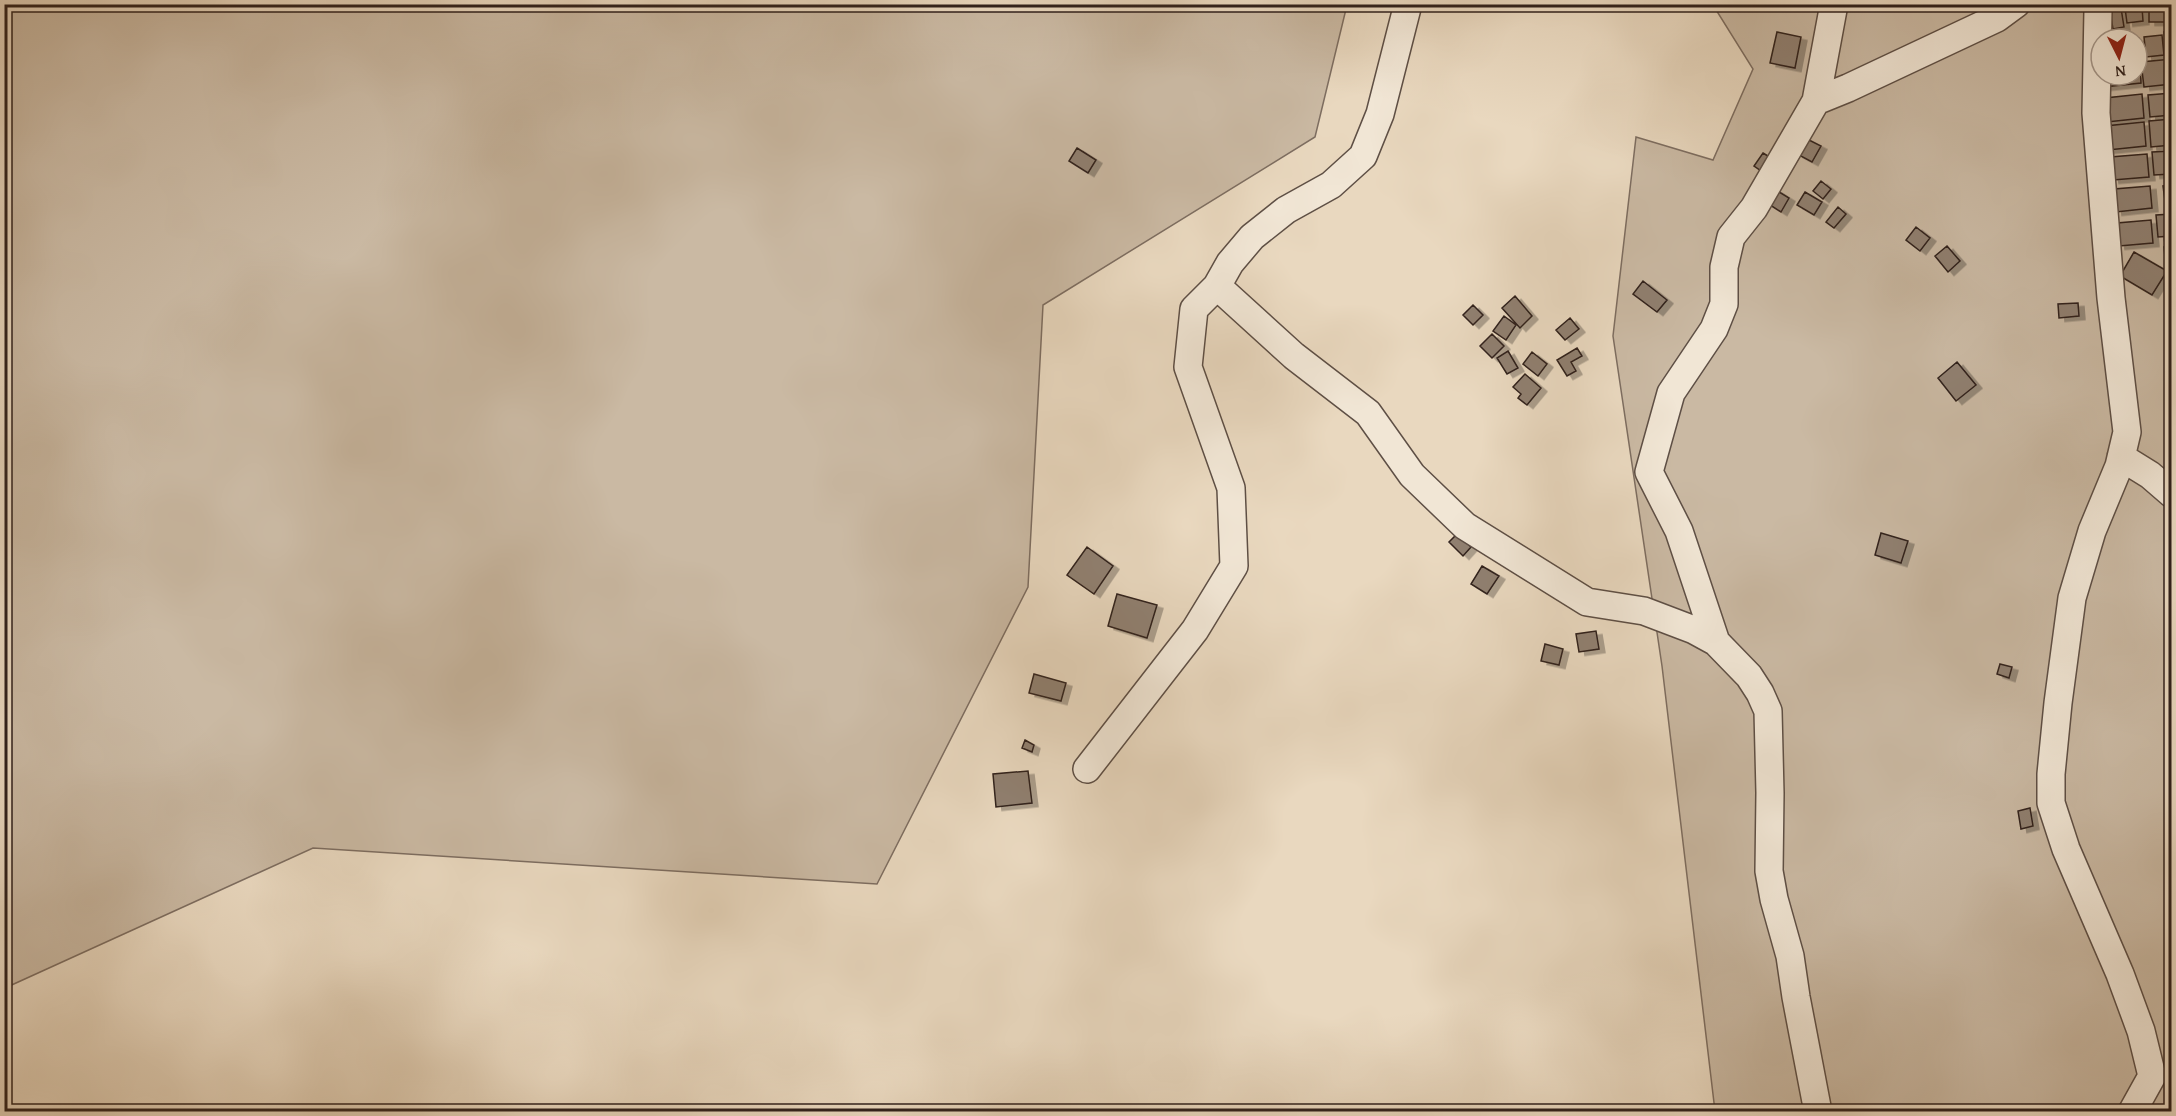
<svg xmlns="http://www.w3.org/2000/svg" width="2176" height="1116" font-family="'Gentium Book Plus',serif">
<defs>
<filter id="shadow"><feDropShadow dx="6" dy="3.5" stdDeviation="0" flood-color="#0004"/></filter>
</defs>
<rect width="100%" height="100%" fill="#e9d8bf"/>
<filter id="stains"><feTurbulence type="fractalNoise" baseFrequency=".00333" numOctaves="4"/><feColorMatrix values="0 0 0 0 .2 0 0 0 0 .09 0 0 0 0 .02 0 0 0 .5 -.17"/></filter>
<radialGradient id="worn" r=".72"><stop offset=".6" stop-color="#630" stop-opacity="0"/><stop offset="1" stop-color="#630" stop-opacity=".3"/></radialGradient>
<path fill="#cab9a3" stroke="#7d6d60" stroke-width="1.5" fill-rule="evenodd" d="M4 5H1347L1315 137 1043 305 1028 587 877 884 313 848 5 988Z
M1713 5H2171V1111H1715L1662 666 1613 336 1636 137 1713 160 1753 69ZM2101 39H2137V75H2101Z"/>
<path fill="#908071" stroke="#30211c" stroke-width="1.5" filter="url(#shadow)" d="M2165 4H2172V26H2167Z
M2142 7 2143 21 2127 23 2125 8Z
M2149 7H2165V22H2149Z
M2121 8 2124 27 2113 29 2110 11Z
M1777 32 1801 37 1795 68 1770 63Z
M2164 32H2172V55H2166Z
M2162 35 2164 55 2146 57 2144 37Z
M2139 38 2141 58H2137V39H2127Z
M2172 59V84L2144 87 2141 62Z
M2137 62H2140L2141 83 2104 87 2103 75H2137Z
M2172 93V115L2150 117 2148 95Z
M2142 94 2144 118 2107 122 2105 98Z
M2172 119V145L2151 147 2149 121Z
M2144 122 2146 146 2108 150 2105 126Z
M1805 138 1821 146 1812 162 1797 154Z
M1077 148 1096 160 1088 173 1069 161Z
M2172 151V174L2154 175 2152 152Z
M1763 153 1776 161 1767 175 1754 166Z
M2147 154 2149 177 2113 180 2110 157Z
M1821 181 1831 189 1823 199 1813 191Z
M2172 185V208H2166L2163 186Z
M2150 186 2152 208 2116 212 2114 189Z
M1776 190 1789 198 1781 212 1767 203Z
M1805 192 1822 202 1814 215 1797 205Z
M1838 207 1846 214 1834 228 1826 222Z
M2172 214V236L2158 237 2156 215Z
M2151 220 2153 243 2119 246 2117 223Z
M1916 227 1930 238 1920 251 1906 240Z
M1947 246 1960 261 1948 272 1935 256Z
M2172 246V266H2166L2164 247Z
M2134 252 2167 271 2152 295 2120 276Z
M1643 281 1667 300 1657 312 1633 294Z
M1515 296 1532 316 1520 328 1502 308Z
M2078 303 2079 316 2059 318 2058 304Z
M1473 305 1483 315 1473 325 1463 315Z
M1504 316 1516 325 1506 340 1493 331Z
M1570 318 1579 329 1565 340 1556 330Z
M1492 334 1504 346 1492 358 1480 346Z
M1577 348 1582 356 1571 362 1576 371 1567 376 1557 360Z
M1508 351 1518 368 1507 374 1497 358Z
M1532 352 1547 364 1538 376 1523 364Z
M1957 362 1976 385 1956 401 1938 378Z
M1525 374 1541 388 1527 405 1518 398 1521 394 1513 387Z
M1881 533 1908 541 1901 563 1875 555Z
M1457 534 1471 547 1463 556 1449 542Z
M1087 547 1113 566 1094 594 1067 575Z
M1482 566 1499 576 1487 594 1471 584Z
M1117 594 1157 605 1147 638 1108 626Z
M1596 631 1599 649 1579 652 1576 634Z
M1545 644 1563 649 1559 665 1541 661Z
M2000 664 2012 667 2009 678 1997 674Z
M1034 674 1066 683 1061 701 1029 693Z
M1025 740 1034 745 1032 752 1022 748Z
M1028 771 1032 803 996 807 993 774Z
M2030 808 2033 826 2021 829 2018 811Z"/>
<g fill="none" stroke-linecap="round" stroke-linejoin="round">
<defs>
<path id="minor" d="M2100 4 2098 10 2096 113 2111 298 2127 432 2119 466 2092 531 2072 598 2058 703 2051 774V803L2066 849 2120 974 2141 1031 2152 1076 2132 1112
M1816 101 1848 88 1997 18 2016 4
M1217 286 1230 263 1252 237 1286 210 1331 185 1363 156 1380 114 1408 4
M2121 457 2150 475 2172 494
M1716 642 1679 531 1649 472 1671 393 1714 329 1724 304V267L1731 237 1754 208 1816 101 1834 4
M1087 769 1195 630 1234 566 1231 488 1188 367 1194 309 1217 286 1294 356 1368 413 1412 475 1465 526 1587 602 1644 611 1694 630 1716 642 1749 676 1760 693 1768 711 1770 793 1769 871 1774 899 1790 956 1796 997 1818 1112"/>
</defs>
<use href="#minor" stroke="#5e4f45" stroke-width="30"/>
<use href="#minor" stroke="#f1e6d5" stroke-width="27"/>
</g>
<rect width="2176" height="1116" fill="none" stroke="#e9d8bf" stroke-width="24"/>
<rect x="6" y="6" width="2164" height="1104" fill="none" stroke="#30211c" stroke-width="3"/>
<rect x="12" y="12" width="2152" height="1092" fill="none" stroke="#30211c" stroke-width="1.5"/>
<g transform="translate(2119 57) rotate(174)"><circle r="28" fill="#f1e6d5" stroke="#a4978b" stroke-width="1.5"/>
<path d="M0-4.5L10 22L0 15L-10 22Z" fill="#8f2418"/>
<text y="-9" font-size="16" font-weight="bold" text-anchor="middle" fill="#30211c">N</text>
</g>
<rect width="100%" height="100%" filter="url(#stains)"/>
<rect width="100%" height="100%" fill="url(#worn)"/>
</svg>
